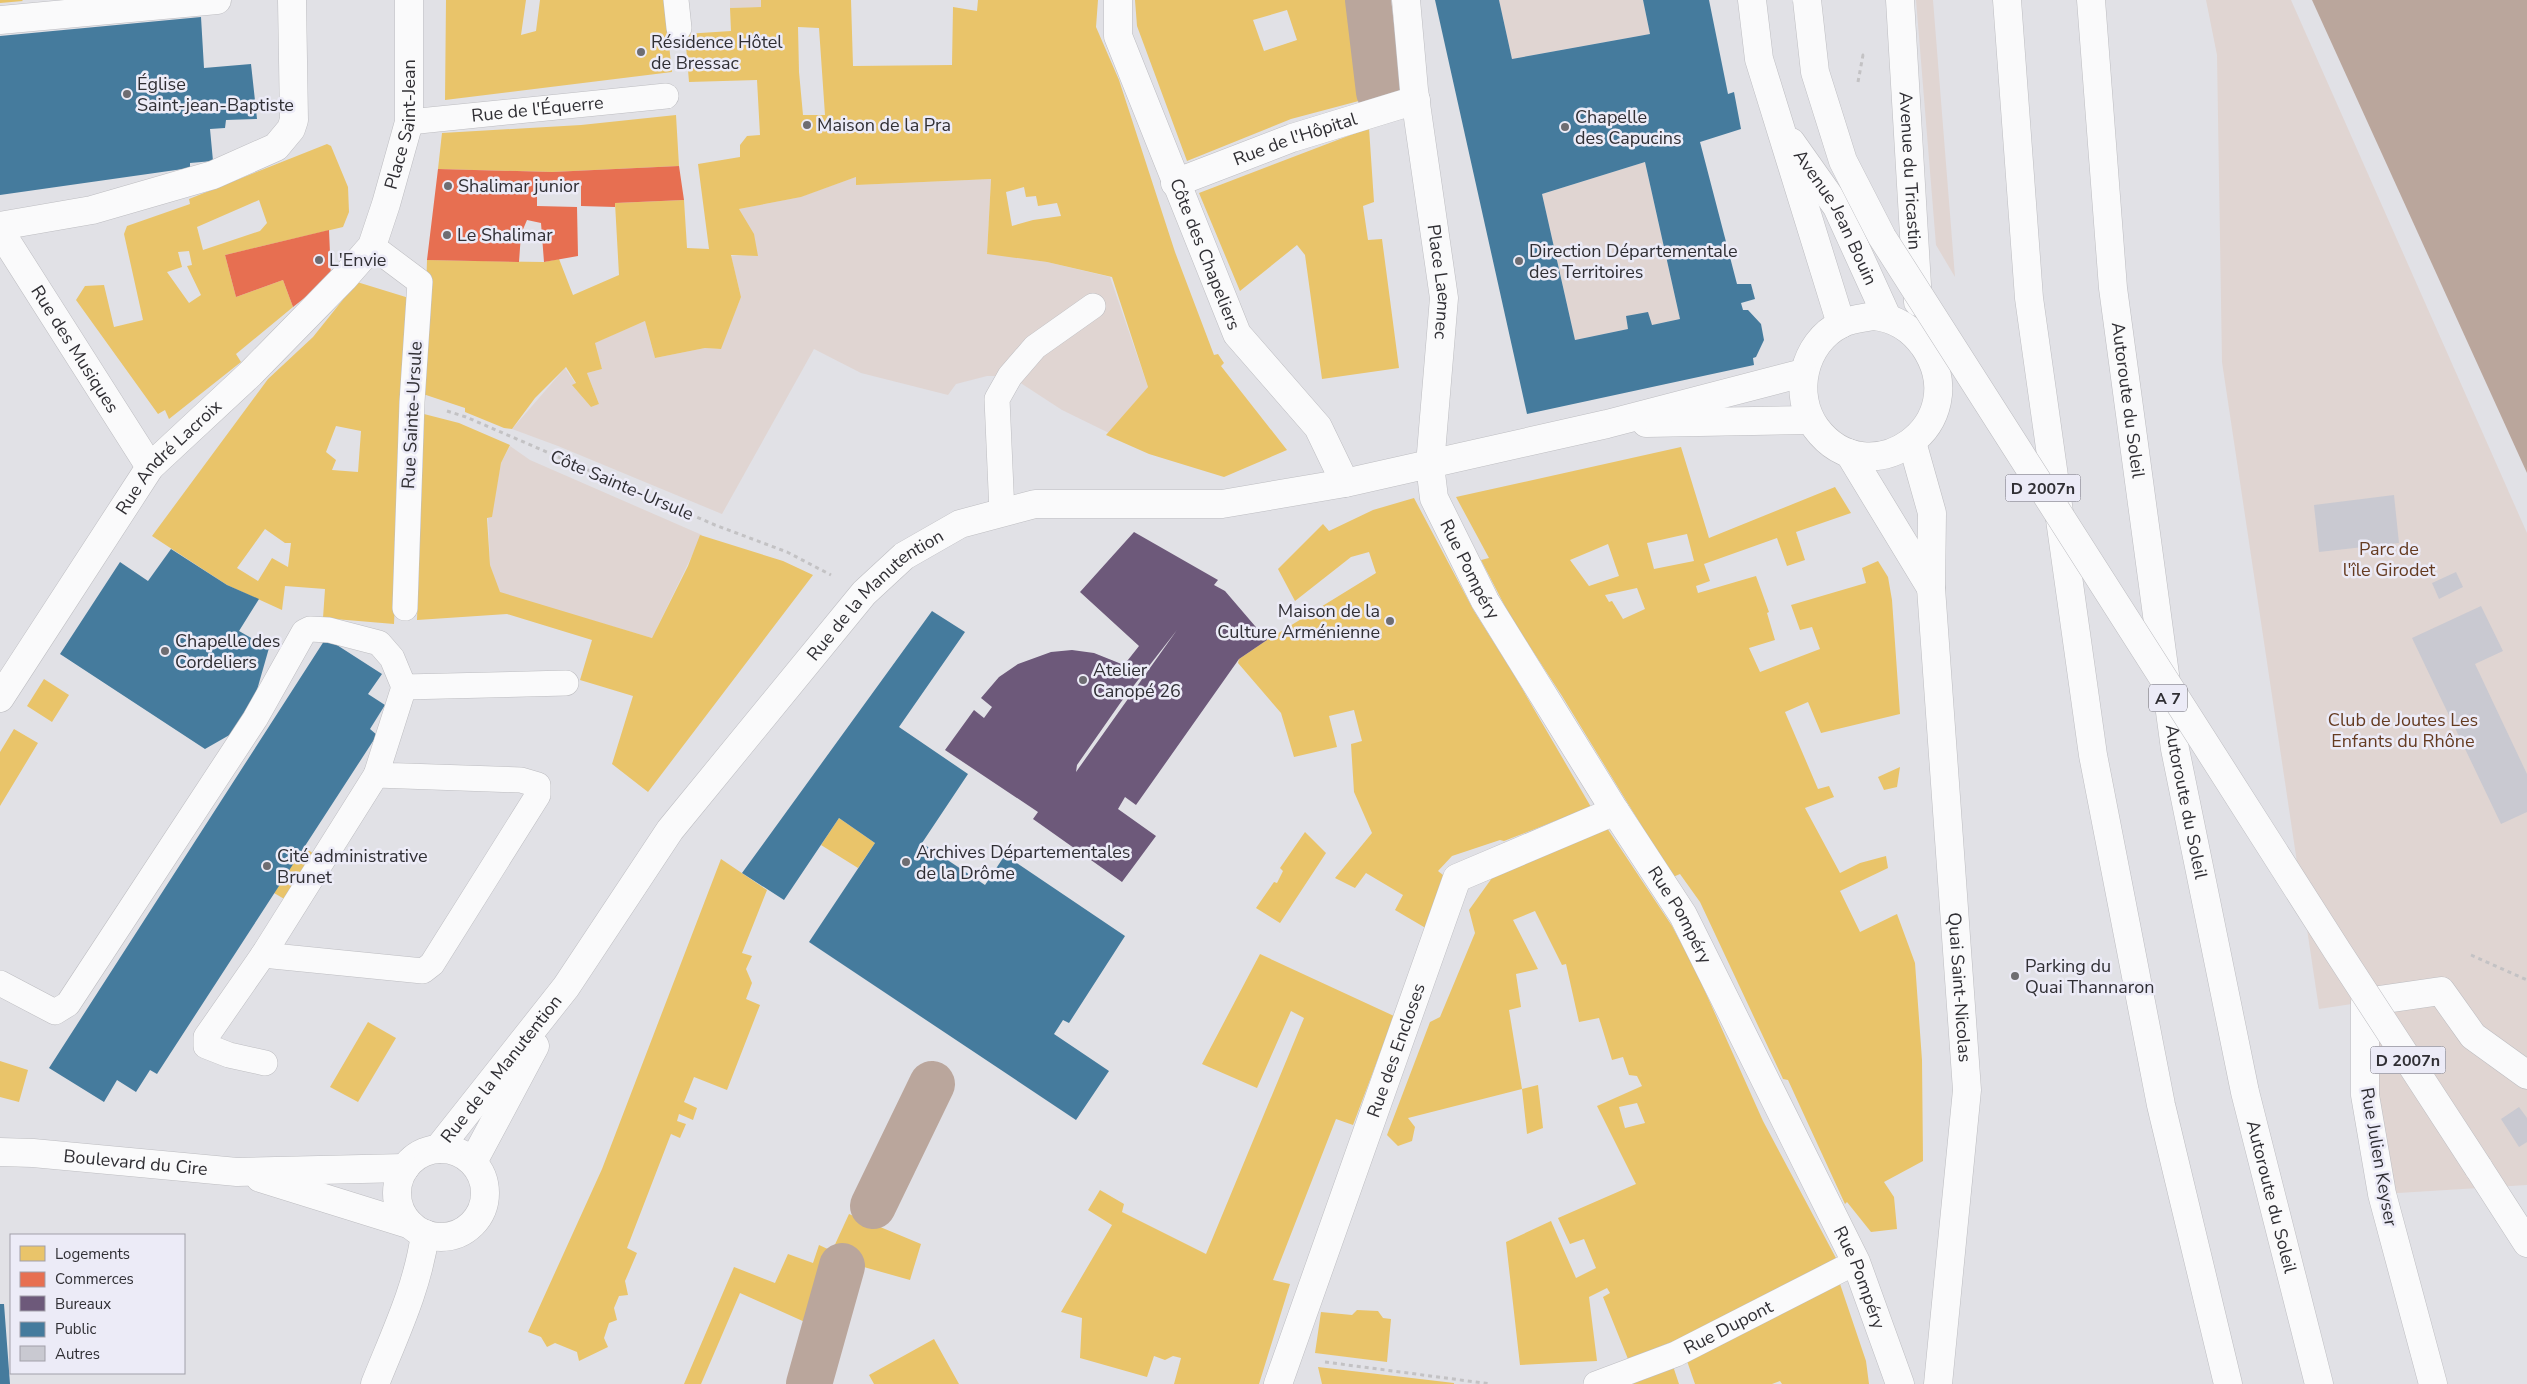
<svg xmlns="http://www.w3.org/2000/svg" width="2527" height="1384" font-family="'Nunito Sans',sans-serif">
<rect width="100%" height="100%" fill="#e1e1e6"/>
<path fill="#e0d5d2" d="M730 0H762V7L730 8Z
M1499 0H1643L1650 34 1512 59Z
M1916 0H1933L1955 277 1936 245Z
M2206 0H2291L2527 533V1185L2382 1194 2365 1002 2319 1009 2222 362 2217 55Z
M1645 162 1680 319 1652 325 1626 316 1628 329 1575 340 1542 194Z
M856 177V185L991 179 987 253 1047 262 1110 277 1148 387 1109 433 1062 410 1010 376H987L956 384 948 395 861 373 814 349 722 514 558 446 512 429 565 368 576 384 573 386 591 407 599 404 587 373 602 369 594 343 645 321 655 358 705 348 720 349 741 297 731 256 757 255 739 209 800 197Z
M510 446 530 460 702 535 652 638 499 593 490 565 488 518 491 517 501 463Z"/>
<path fill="#baa69c" d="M2312 0H2527V473Z"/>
<path fill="#e9c46a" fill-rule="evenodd" d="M0 0H22L23 1 0 3Z
M446 0H526L521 35 536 31 540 0H664L672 72 445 100Z
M761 0H851L853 66 952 65 953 7 977 11 978 0H1098L1096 27 1119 80 1175 252 1214 355 1218 354 1224 363 1221 366 1287 450 1224 477 1149 454 1106 435 1148 387 1112 277 1047 262 987 254 991 179 856 185V177L801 197 739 209 754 234 758 256 731 255 741 297 721 349 705 348 655 358 645 321 595 343 602 369 587 373 599 404 591 407 572 385 576 383 566 367 535 398 512 429 504 428 465 412V408L423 394 427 260 544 262 559 259 573 295 619 275 615 203 684 200 687 248 709 249 698 164 740 157V145L747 136 760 135 757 80 689 82 685 34 731 31 730 8 761 7ZM798 27 819 28 825 115H803L799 72ZM1024 187 1026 197 1036 196 1038 206 1057 203 1061 216 1033 220 1012 226 1006 192Z
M1135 0H1358L1370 98 1291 119 1187 161 1137 26ZM1287 10 1297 40 1264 51 1253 20Z
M676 115 679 166 552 172 438 169 442 133 581 125Z
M1369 128 1374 202 1363 206 1368 240 1382 239 1399 368 1322 379 1305 255 1297 245 1240 291 1199 193Z
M327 144 331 146 348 187 349 212 343 227 225 255 236 297 283 280 293 307 236 354 241 362 169 419 165 410 158 414 76 300 85 286 104 285 114 327 143 320 124 234 127 226 190 204 189 199ZM259 200 267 223 260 231 203 250 197 227ZM189 251 192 265 187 266 201 295 189 303 167 272 182 267 178 252Z
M357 282 409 298 394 624 323 618 325 589 285 586 282 610 227 585 152 536 268 379 313 337ZM336 426 361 431 358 472 332 470 336 460 326 452ZM265 529 285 543H291L288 567 272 558 258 581 237 568Z
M424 414 459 423 510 445 501 463 492 517 487 518 490 565 500 592 652 638 688 566 700 535 783 561 813 575 648 792 612 764 633 696 580 680 592 640 507 614 417 620Z
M1681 447 1709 538 1835 487 1851 513 1796 532 1805 560 1787 566 1777 538 1704 564 1710 581 1696 586 1698 593 1756 576 1769 612 1767 613 1775 640 1749 648 1760 672 1820 649 1812 627 1800 630 1791 605 1866 583 1862 568 1878 561 1888 577 1892 600 1900 714 1821 733 1808 702 1785 712 1818 789 1829 786 1834 797 1805 808 1840 873 1860 863 1886 856 1888 868 1840 891 1860 932 1897 914 1915 963 1922 1060 1923 1161 1884 1182 1894 1197 1897 1229 1871 1232 1847 1202 1845 1204 1788 1080 1783 1079 1700 902 1680 874 1673 877 1562 696 1510 616 1481 560 1489 558 1456 497ZM1687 534 1694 561 1654 569 1647 543ZM1608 544 1619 576 1589 586 1570 560ZM1637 588 1645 609 1623 619 1612 601 1609 602 1605 595Z
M1414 498 1474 611 1513 673 1591 807 1504 841 1500 840 1452 856 1438 871 1443 875 1438 909 1429 930 1395 910 1403 895 1366 873 1355 888 1335 878 1372 833 1354 792 1351 744 1362 741 1354 710 1329 716 1337 747 1294 757 1281 713 1238 663 1239 659 1267 640 1376 573 1369 552 1351 557 1295 601 1278 569 1323 524 1329 531 1373 510Z
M44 679 69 695 52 722 27 706Z
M14 729 38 743 0 806V752Z
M1900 767 1897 787 1884 790 1878 777Z
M839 818 875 843 858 868 821 845Z
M1607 828 1672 926 1696 971 1763 1121 1837 1260 1677 1340 1628 1359 1603 1297 1610 1293 1607 1288 1589 1297 1597 1361 1520 1365 1506 1242 1551 1221 1576 1278 1596 1268 1584 1239 1570 1244 1558 1218 1636 1184 1597 1106 1642 1086 1637 1076 1629 1075 1623 1057 1612 1060 1599 1018 1579 1022 1566 964 1562 965 1535 911 1513 920 1538 969 1516 974 1521 1007 1509 1010 1522 1089 1408 1118 1415 1127 1412 1141 1398 1146 1387 1135 1430 1022 1440 1017 1475 933 1469 910 1492 878ZM1637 1103 1645 1123 1625 1128 1619 1107Z
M1305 832 1326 853 1280 923 1256 908 1274 882 1277 883 1283 871 1280 868Z
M304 847 314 854 286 900 274 893Z
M721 859 767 890 742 953 752 956 746 969 752 983 746 999 760 1005 727 1090 694 1077 684 1102 697 1108 693 1120 679 1114 677 1121 686 1124 680 1138 671 1134 627 1248 637 1253 625 1281 628 1295 619 1296 614 1308 617 1320 609 1323 604 1338 608 1347 579 1361 577 1352 555 1343 547 1347 541 1337 528 1332 602 1169Z
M1260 954 1394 1016 1353 1125 1336 1119 1273 1280 1290 1284 1259 1384H1174L1181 1358 1173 1356 1165 1360 1154 1356 1147 1377 1080 1358 1082 1318 1061 1312 1112 1225 1088 1210 1100 1190 1124 1204 1122 1212 1206 1254 1304 1018 1291 1011 1257 1088 1202 1064Z
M368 1022 396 1038 358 1102 330 1087Z
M0 1061 28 1070 19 1102 0 1097Z
M1538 1085 1543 1128 1527 1134 1522 1089Z
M849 1214 921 1244 910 1280 846 1262 848 1258 843 1256 816 1327 740 1293 701 1384H684L734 1267 775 1283 788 1254 813 1263 819 1245 832 1251Z
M1839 1281 1866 1361 1869 1384H1782L1780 1381 1772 1384H1695L1687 1361Z
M1357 1310 1378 1311 1383 1318 1391 1319 1387 1362 1315 1353 1321 1312 1352 1315Z
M934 1339 959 1384H874L869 1375Z
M1672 1363 1679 1384H1633L1632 1382Z
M1318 1367 1454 1383V1384H1322Z"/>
<path fill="#e76f51" d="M679 166 684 200 615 203V207L581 206V182L553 180 547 189 537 191V206L577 207 578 256 544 262 541 223 527 220 521 234 519 262 427 260 438 169 552 172Z
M329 230 331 277 293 307 283 280 236 297 225 255Z"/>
<path fill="#6d597a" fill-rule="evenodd" d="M1134 532 1218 580 1214 585 1225 591 1267 640 1239 659 1136 805 1125 797 1118 809 1156 836 1122 882 1033 819 1038 812 945 750 974 710 984 718 992 707 981 698 999 677 1018 664 1051 652 1072 650 1094 653 1124 665 1139 646 1080 592ZM1177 630 1076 772 1077 765 1121 702Z"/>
<path fill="#457b9d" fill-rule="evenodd" d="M1435 0H1499L1512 59 1650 34 1643 0H1709L1728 94 1734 92 1741 129 1700 142 1737 284H1751L1755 299 1741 303 1743 310H1748L1761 324 1764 340 1756 357 1753 358 1754 365 1527 414ZM1645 162 1680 319 1652 325 1648 312 1626 316 1628 329 1575 340 1542 194Z
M201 17 204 68 251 64 257 119 226 120 225 128 210 129 213 161 190 163V168L0 195V36Z
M171 549 227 585 259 599 239 631 269 648 247 725 205 749 60 654 120 562 148 581Z
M932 611 965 632 899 727 968 774 922 843 985 885 1005 855 1125 936 1069 1023 1063 1020 1054 1034 1109 1071 1076 1120 809 942 875 843 839 818 784 900 742 873Z
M326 638 382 674 368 694 385 705 370 729 377 735 157 1074 150 1070 136 1092 117 1080 104 1102 49 1068Z
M0 1304H4L10 1384H0Z"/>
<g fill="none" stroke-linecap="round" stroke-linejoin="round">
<path stroke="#baa69c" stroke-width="46" d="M1368 0 1379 92
M873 1206 932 1084
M809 1384 842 1266"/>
</g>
<path fill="#c9c9d1" d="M2394 495 2399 543 2319 552 2314 505Z
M2456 572 2463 587 2439 599 2432 583Z
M2481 606 2503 651 2475 664 2527 774V812L2501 824 2412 638Z
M2519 1107 2527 1118V1142L2519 1147 2501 1119Z"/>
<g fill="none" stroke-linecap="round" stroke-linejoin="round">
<defs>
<g id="lane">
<path d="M676 0 679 28"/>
<path id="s1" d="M409 122 666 96"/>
<path d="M372 246 420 282 412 402 405 608"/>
<path d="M1002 513 997 399 1010 376 1035 347 1093 306"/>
<path d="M263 955 376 775"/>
<path d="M0 983 55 1012 68 1004 255 719 304 632 310 629 329 630 379 643 392 658 404 687 566 683"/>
<path d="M265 1063 229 1055 206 1046V1037L263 955 423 971 432 964 538 795V785L521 780 376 775 404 687"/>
<path id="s2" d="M1596 1384 1676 1354 1856 1262"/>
</g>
<g id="street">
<path id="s3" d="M1118 0V36L1237 334 1318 427 1345 483"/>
<path id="s4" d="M1406 0 1414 90 1444 298 1430 465 1434 498 1485 601 1615 811 1683 915 1856 1262 1900 1384"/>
<path d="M1752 0 1759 59 1841 324"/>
<path d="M0 20 217 0"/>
<path id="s5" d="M1791 142 1837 207 1887 317"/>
<path id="s6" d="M1175 183 1292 138 1416 100"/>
<path d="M0 226 92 210 213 175 276 147 291 129 294 120 292 0"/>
<path id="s7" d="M0 231 150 467"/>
<path id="s8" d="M0 698 150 467 250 374 344 278 372 246 386 204 409 122V0"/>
<path id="s9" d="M1278 1384 1457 878 1615 811"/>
<path d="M2433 1384 2382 1194 2365 1095V1002L2441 991 2473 1036 2527 1075"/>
</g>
<g id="secondary">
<path id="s10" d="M1900 0 1918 302"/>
<path d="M1874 316C1895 318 1911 328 1924 346 1977 424 1869 499 1816 428 1792 395 1803 343 1841 324 1850 319 1863 318 1874 316Z"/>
<path d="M1646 423 1810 420"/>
<path id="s11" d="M1912 442 1932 513 1931 588 1967 1090 1938 1384"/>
<path d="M1849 453 1931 588"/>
<path id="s12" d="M438 1149 566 987 670 830 864 593 904 556 960 524 1035 504H1222L1345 483 1607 424 1803 373"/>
<circle cx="441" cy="1193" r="44"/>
<path id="s13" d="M0 1152 33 1153 237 1172 405 1168"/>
<path d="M473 1162 535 1046"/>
<path d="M260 1178 411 1225"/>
<path d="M375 1384C395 1334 418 1287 425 1234"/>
</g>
<path id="primary" d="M2478 1167 2527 1243"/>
<g id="highway">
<path d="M2007 0 2029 298 2093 755 2161 1105 2228 1384"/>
<path id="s14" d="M2091 0 2113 288 2175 749 2245 1092 2319 1384"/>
</g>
</defs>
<use href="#lane" stroke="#bdbdc1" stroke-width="26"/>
<use href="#street" stroke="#bdbdc1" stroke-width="29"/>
<use href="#secondary" stroke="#bdbdc1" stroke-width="29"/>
<use href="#primary" stroke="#bdbdc1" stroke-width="29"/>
<use href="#highway" stroke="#bdbdc1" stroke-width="29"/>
<path stroke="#c3c2c4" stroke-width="3" stroke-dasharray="4 4" stroke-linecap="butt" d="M1858 82 1863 55 1865 57
M447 411 466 417 715 525 787 552 831 575
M2471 955 2527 980
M1325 1362 1491 1384"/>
<use href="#lane" stroke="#fafafb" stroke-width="25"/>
<use href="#street" stroke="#fafafb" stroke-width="28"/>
<use href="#secondary" stroke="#fafafb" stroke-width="28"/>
<use href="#primary" stroke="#fafafb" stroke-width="28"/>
<use href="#highway" stroke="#fafafb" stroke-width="28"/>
<defs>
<path id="primary-bridge" d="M1807 0 1815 72 1843 161 1882 237 2338 952 2478 1167"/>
</defs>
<use href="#primary-bridge" stroke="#bdbdc1" stroke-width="29" stroke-linecap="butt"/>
<use href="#primary-bridge" stroke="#fafafb" stroke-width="28"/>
</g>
<g fill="#6e6d72" stroke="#ecebf7" stroke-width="2">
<circle cx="641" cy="52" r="5"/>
<circle cx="127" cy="94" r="5"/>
<circle cx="807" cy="125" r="5"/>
<circle cx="1565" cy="127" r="5"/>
<circle cx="448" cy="186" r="5"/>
<circle cx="447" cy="235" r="5"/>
<circle cx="319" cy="260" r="5"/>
<circle cx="1519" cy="261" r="5"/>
<circle cx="1390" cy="621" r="5"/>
<circle cx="165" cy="651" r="5"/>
<circle cx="1083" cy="680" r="5"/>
<circle cx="906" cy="862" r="5"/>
<circle cx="267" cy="866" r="5"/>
<circle cx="2015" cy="976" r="5"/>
</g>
<g text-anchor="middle" stroke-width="5" stroke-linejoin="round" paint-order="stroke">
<g fill="#ecebf7" stroke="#68676e" stroke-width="1">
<rect x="2005.5" y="474.5" width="75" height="27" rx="4"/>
<rect x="2149" y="684.5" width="38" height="27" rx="4"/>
<rect x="2370.5" y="1046.5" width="75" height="27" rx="4"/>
</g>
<g font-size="16" font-weight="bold" fill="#302f34">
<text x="2043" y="494">D 2007n</text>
<text x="2168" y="704">A 7</text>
<text x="2408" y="1066">D 2007n</text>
</g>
<g font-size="18" fill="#302f34" stroke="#ecebf7" text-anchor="start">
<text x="651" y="48">Résidence Hôtel<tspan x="651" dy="21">de Bressac</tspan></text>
<text x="137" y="90">Église<tspan x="137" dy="21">Saint-jean-Baptiste</tspan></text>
<text x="1575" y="123">Chapelle<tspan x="1575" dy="21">des Capucins</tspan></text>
<text x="817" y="131">Maison de la Pra</text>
<text x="458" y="192">Shalimar junior</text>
<text x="457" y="241">Le Shalimar</text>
<text x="1529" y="257">Direction Départementale<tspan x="1529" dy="21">des Territoires</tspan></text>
<text x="329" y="266">L'Envie</text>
<text x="1380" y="617" text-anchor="end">Maison de la<tspan x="1380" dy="21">Culture Arménienne</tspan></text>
<text x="175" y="647">Chapelle des<tspan x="175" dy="21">Cordeliers</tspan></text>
<text x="1093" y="676">Atelier<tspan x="1093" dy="21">Canopé 26</tspan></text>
<text x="916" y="858">Archives Départementales<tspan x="916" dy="21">de la Drôme</tspan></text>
<text x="277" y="862">Cité administrative<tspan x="277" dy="21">Brunet</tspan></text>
<text x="2025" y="972">Parking du<tspan x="2025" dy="21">Quai Thannaron</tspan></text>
</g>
<g font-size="18" fill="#302f34" stroke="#ecebf7">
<text dy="6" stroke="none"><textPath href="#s1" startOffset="129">Rue de l'Équerre</textPath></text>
<text dy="6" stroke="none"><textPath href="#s8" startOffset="715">Place Saint-Jean</textPath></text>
<text dy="6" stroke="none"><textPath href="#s6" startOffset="128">Rue de l'Hôpital</textPath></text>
<text dy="6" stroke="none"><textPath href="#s10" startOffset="171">Avenue du Tricastin</textPath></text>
<text dy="6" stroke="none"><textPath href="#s5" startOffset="88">Avenue Jean Bouin</textPath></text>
<text dy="6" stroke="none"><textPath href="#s3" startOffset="271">Côte des Chapeliers</textPath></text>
<text dy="6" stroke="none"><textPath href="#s4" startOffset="284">Place Laennec</textPath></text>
<text dy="6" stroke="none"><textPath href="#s7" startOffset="140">Rue des Musiques</textPath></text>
<text dy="6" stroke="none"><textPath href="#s14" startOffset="402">Autoroute du Soleil</textPath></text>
<text transform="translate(412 415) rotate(-87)" y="6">Rue Sainte-Ursule</text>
<text dy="6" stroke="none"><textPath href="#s8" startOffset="295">Rue André Lacroix</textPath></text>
<text transform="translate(622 485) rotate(23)" y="6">Côte Sainte-Ursule</text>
<text dy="6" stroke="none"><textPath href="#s4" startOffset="581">Rue Pompéry</textPath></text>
<text dy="6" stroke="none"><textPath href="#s12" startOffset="708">Rue de la Manutention</textPath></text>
<text dy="6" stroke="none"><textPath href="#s14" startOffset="808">Autoroute du Soleil</textPath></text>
<text dy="6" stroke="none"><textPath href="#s4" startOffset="986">Rue Pompéry</textPath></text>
<text dy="6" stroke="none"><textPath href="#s11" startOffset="549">Quai Saint-Nicolas</textPath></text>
<text dy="6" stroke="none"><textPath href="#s9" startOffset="354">Rue des Encloses</textPath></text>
<text dy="6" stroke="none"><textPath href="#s12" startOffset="102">Rue de la Manutention</textPath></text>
<text transform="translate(2379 1157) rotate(80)" y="6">Rue Julien Keyser</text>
<text dy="6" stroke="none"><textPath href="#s13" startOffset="136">Boulevard du Cire</textPath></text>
<text dy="6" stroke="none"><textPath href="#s14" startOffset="1212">Autoroute du Soleil</textPath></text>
<text dy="6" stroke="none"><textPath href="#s4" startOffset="1391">Rue Pompéry</textPath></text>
<text dy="6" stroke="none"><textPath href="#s2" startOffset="144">Rue Dupont</textPath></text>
</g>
<g font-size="18" fill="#653b21" stroke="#ecebf7">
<text x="2389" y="555">Parc de<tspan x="2389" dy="21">l'île Girodet</tspan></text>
<text x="2403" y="726">Club de Joutes Les<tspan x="2403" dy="21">Enfants du Rhône</tspan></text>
</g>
</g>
<rect x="10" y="1234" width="175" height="140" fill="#ecebf7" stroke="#a1a0a9"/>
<rect x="20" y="1246" width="25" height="15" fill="#e9c46a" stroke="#a1a0a9"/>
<text x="55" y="1259" font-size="15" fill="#302f34">Logements</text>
<rect x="20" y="1272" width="25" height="15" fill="#e76f51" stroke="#a1a0a9"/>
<text x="55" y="1284" font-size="15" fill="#302f34">Commerces</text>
<rect x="20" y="1296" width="25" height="15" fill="#6d597a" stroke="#a1a0a9"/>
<text x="55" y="1309" font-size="15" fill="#302f34">Bureaux</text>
<rect x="20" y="1322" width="25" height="15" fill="#457b9d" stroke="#a1a0a9"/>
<text x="55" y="1334" font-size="15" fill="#302f34">Public</text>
<rect x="20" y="1346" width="25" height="15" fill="#c9c9d1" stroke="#a1a0a9"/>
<text x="55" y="1359" font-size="15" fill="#302f34">Autres</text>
</svg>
